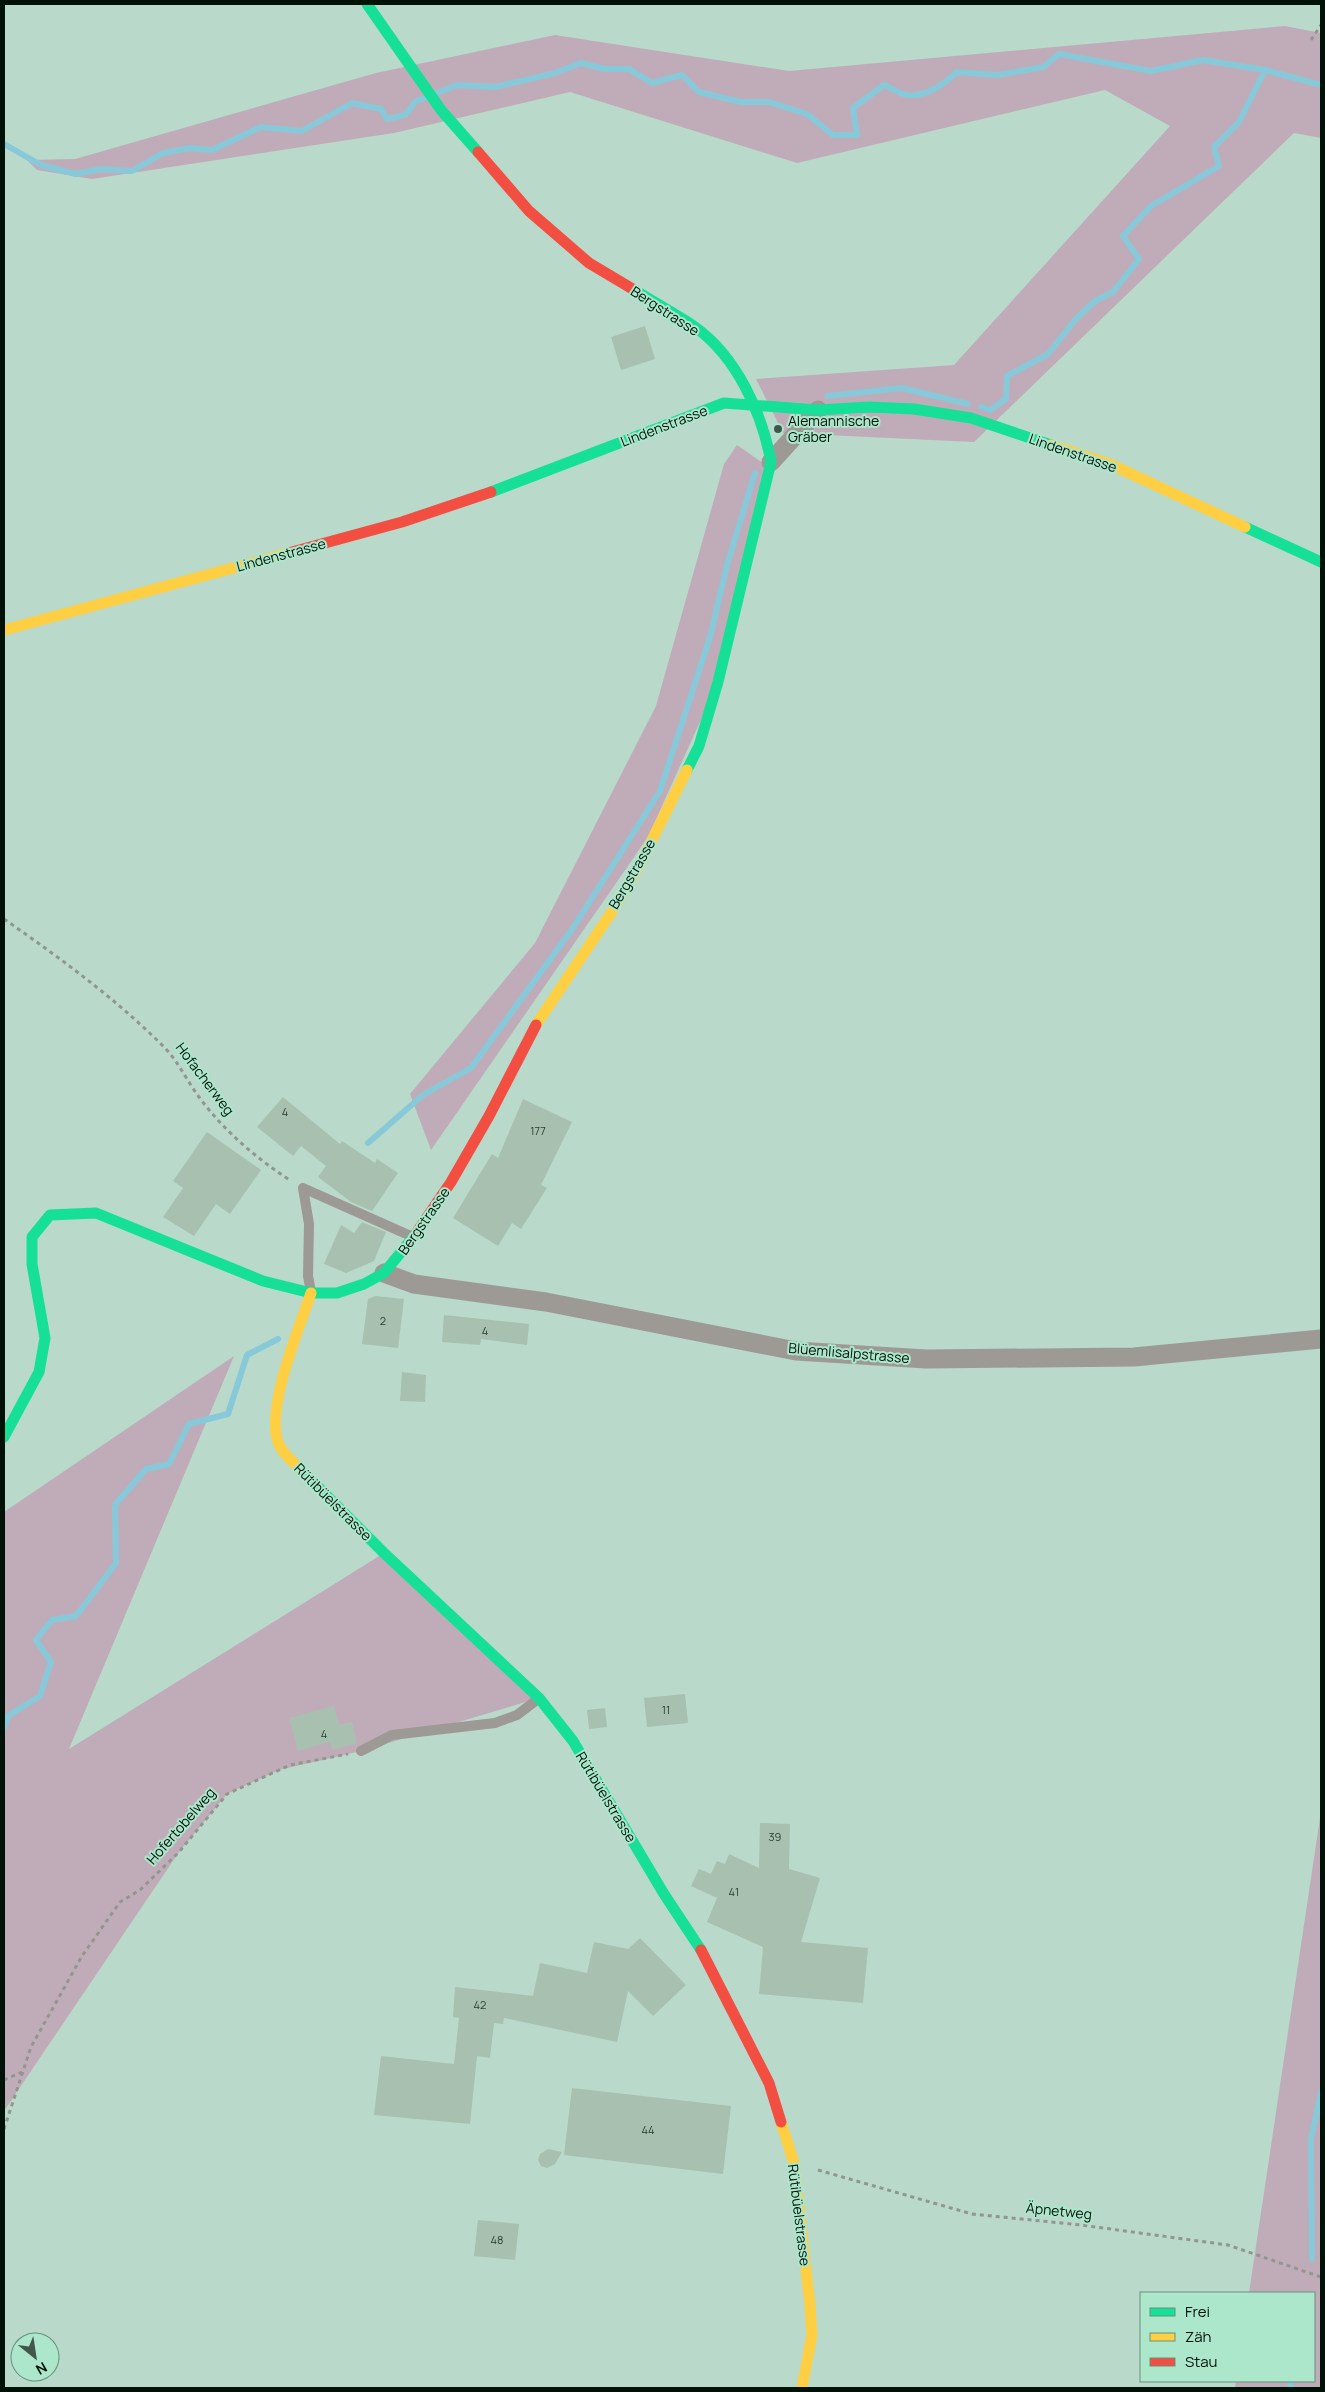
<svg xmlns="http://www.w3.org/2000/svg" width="1325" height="2392" font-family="Manrope,sans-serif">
<rect width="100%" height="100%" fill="#b9d9ca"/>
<path fill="#c0acb9" d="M1285 26 1321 33V138L1294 133 974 442 783 433 756 379 954 365 1170 126 1105 90 797 163 570 92 394 133 92 179 37 170 27 160 75 159 376 73 555 35 789 71Z
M737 445 770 468 718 682 648 837 431 1150 410 1094 535 943 656 706 724 464Z
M234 1356 69 1749 384 1553 539 1698 361 1751 279 1770 227 1794 179 1852 4 2111V1512Z
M1321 1811V2388H1235L1236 2381H1314V2293H1249Z"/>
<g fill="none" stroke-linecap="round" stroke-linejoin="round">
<path stroke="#87c9d9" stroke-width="6" d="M437 93 457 85 495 87 555 73 581 63 605 69H629L652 83 682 75 699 92 741 102H769L807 114 833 135H857L853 108 884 85C891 88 900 94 907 95 927 97 944 84 957 72L998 75 1043 67 1059 54 1151 71 1203 60 1265 70 1321 85
M4 144 41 165 76 174 100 169 132 171 163 153 190 148 212 150 261 127 302 131 352 103 381 109 387 119 405 115 416 101 425 98
M828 396 902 388 968 404
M981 407 990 410 1006 399 1007 376 1048 354 1075 320 1095 301 1113 292 1139 259 1123 236 1151 206 1219 166 1214 147 1239 122 1265 70
M368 1143 423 1095 471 1068 573 928 660 791 710 637 727 565 755 473
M4 1728 8 1716 40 1696 51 1662 36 1640 52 1620 76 1616 116 1563 115 1505 146 1469 169 1464 189 1424 228 1414 247 1355 278 1339
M1312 2259 1311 2139 1321 2092
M1290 2388 1291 2381"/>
</g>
<path fill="#a8c0b0" d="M645 326 655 359 621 370 611 337Z
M283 1097 340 1144 342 1141 375 1163 377 1159 398 1173 372 1211 351 1202 318 1177 326 1166 301 1146 293 1156 257 1127Z
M523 1099 572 1122 541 1185 547 1188 521 1229 512 1223 498 1246 453 1218 492 1154 498 1158Z
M207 1132 261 1170 230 1214 216 1204 194 1236 163 1217 183 1188 173 1181Z
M362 1222 386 1232 374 1261 346 1273 324 1264 341 1225 354 1233Z
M375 1296 404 1299 398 1348 362 1344 368 1299Z
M444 1315 529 1324 527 1345 481 1339 480 1345 442 1342Z
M402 1372 426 1375 425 1402 400 1401Z
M685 1694 688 1723 647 1727 644 1698Z
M334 1706 339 1725 352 1722 357 1743 332 1750 330 1742 298 1751 289 1718Z
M605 1708 607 1727 589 1729 587 1710Z
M760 1823 790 1824 789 1869 820 1878 801 1942 868 1948 863 2003 759 1994 763 1947 707 1922 717 1898 691 1886 699 1869 711 1874 717 1861 725 1864 729 1854 759 1868Z
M640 1938 686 1985 653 2016 628 1991 617 2042 504 2018 503 2024 494 2023 490 2058 477 2056 470 2124 374 2115 381 2056 454 2064 459 2018 453 2017 455 1987 533 1996 540 1963 587 1973 594 1942 628 1949Z
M572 2088 731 2106 723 2174 564 2155Z
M548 2149 562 2152 555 2164 547 2168 541 2166 538 2160 540 2154Z
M478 2220 519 2224 515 2260 474 2256Z"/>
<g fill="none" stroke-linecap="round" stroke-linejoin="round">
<path stroke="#91968f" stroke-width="3" stroke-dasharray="4 4" stroke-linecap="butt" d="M1311 40 1321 25
M4 919C60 958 115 998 164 1047 178 1061 187 1081 199 1097 224 1131 256 1158 291 1181
M4 2080 22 2072
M4 2129 31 2047 82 1956 120 1902 140 1890 179 1852 227 1794 290 1765 348 1754
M818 2170 972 2214 1081 2225 1228 2245 1321 2277"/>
<path stroke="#9d9994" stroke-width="10" d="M303 1188 413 1237
M303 1188 309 1224 308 1276 311 1292
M361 1751 392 1735 495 1723 517 1715 538 1699"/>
<path stroke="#9d9994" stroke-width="19" d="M771 462 818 410
M384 1273 414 1284 546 1302 796 1351 926 1359 1134 1357 1321 1339"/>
<path stroke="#16e098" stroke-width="11" d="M367 4 441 110 478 152
M636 291C655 303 676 314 695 327 737 357 762 413 771 462L718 682 699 746 687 770
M491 492 724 403 818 410 869 407 914 409 971 418 1051 445
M1245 527 1321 562
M4 1437 39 1372 45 1338 32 1264V1237L50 1215 96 1213 263 1281 311 1293H337L364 1284 384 1273 415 1235
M300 1469 384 1553 539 1698 573 1741 664 1894 701 1950"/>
<path stroke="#ffcf43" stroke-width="11" d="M1051 445 1110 464 1245 527
M4 630 292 552
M536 1025 613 910 640 864 687 770
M300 1469C292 1461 280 1451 277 1439 268 1402 299 1329 311 1293
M781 2122 794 2163 810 2305 812 2335 802 2388"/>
<path stroke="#f24e42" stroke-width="11" d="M478 152 529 211 589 263 636 291
M292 552 402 522 491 492
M415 1235 451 1182 489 1116 536 1025
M701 1950 769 2083 781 2122"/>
</g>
<circle fill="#41574c" stroke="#ace6cb" stroke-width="2" cx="778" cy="429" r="5"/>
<g text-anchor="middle" stroke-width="4" stroke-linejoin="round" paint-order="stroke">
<g font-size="11" fill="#2a3d32">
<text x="285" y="1116">4</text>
<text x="538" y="1135">177</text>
<text x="383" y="1325">2</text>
<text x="485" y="1335">4</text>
<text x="666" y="1714">11</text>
<text x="324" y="1738">4</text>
<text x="775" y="1841">39</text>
<text x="734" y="1896">41</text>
<text x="480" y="2009">42</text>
<text x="648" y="2134">44</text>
<text x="497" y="2244">48</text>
</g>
<g font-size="14" fill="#001108" stroke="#ace6cb">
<text transform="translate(665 311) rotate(33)" y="5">Bergstrasse</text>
<text transform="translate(664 426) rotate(-21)" y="5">Lindenstrasse</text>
<text transform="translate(1073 453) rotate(19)" y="5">Lindenstrasse</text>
<text transform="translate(281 555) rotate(-15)" y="5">Lindenstrasse</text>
<text transform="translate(632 874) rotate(-60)" y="5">Bergstrasse</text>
<text transform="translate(205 1079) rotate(53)" y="5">Hofacherweg</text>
<text transform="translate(424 1221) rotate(-55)" y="5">Bergstrasse</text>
<text transform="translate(849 1353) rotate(5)" y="5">Blüemlisalpstrasse</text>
<text transform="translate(333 1502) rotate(45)" y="5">Rütibüelstrasse</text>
<text transform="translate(606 1797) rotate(59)" y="5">Rütibüelstrasse</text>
<text transform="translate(181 1826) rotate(-49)" y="5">Hofertobelweg</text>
<text transform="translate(1059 2211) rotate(6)" y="5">Äpnetweg</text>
<text transform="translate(799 2215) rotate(83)" y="5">Rütibüelstrasse</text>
</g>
<g font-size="14" fill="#001108" stroke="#ace6cb" text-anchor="start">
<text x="788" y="426">Alemannische<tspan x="788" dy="16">Gräber</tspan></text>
</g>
</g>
<rect width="1325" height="2392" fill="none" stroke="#001108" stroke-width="10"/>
<rect x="1140" y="2292" width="175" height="90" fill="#ace6cb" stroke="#67917d"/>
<rect x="1150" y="2308" width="25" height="8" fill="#16e098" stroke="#67917d"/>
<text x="1185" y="2317" font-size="15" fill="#001108">Frei</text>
<rect x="1150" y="2333" width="25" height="8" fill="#ffcf43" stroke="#67917d"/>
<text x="1185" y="2342" font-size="15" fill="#001108">Zäh</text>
<rect x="1150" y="2358" width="25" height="8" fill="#f24e42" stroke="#67917d"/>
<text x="1185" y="2367" font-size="15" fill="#001108">Stau</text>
<g transform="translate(35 2357) rotate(150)"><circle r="24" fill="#ace6cb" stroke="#67917d"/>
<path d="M0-4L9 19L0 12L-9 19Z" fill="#41574c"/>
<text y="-8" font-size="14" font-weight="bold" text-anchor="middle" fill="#001108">N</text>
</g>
</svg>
